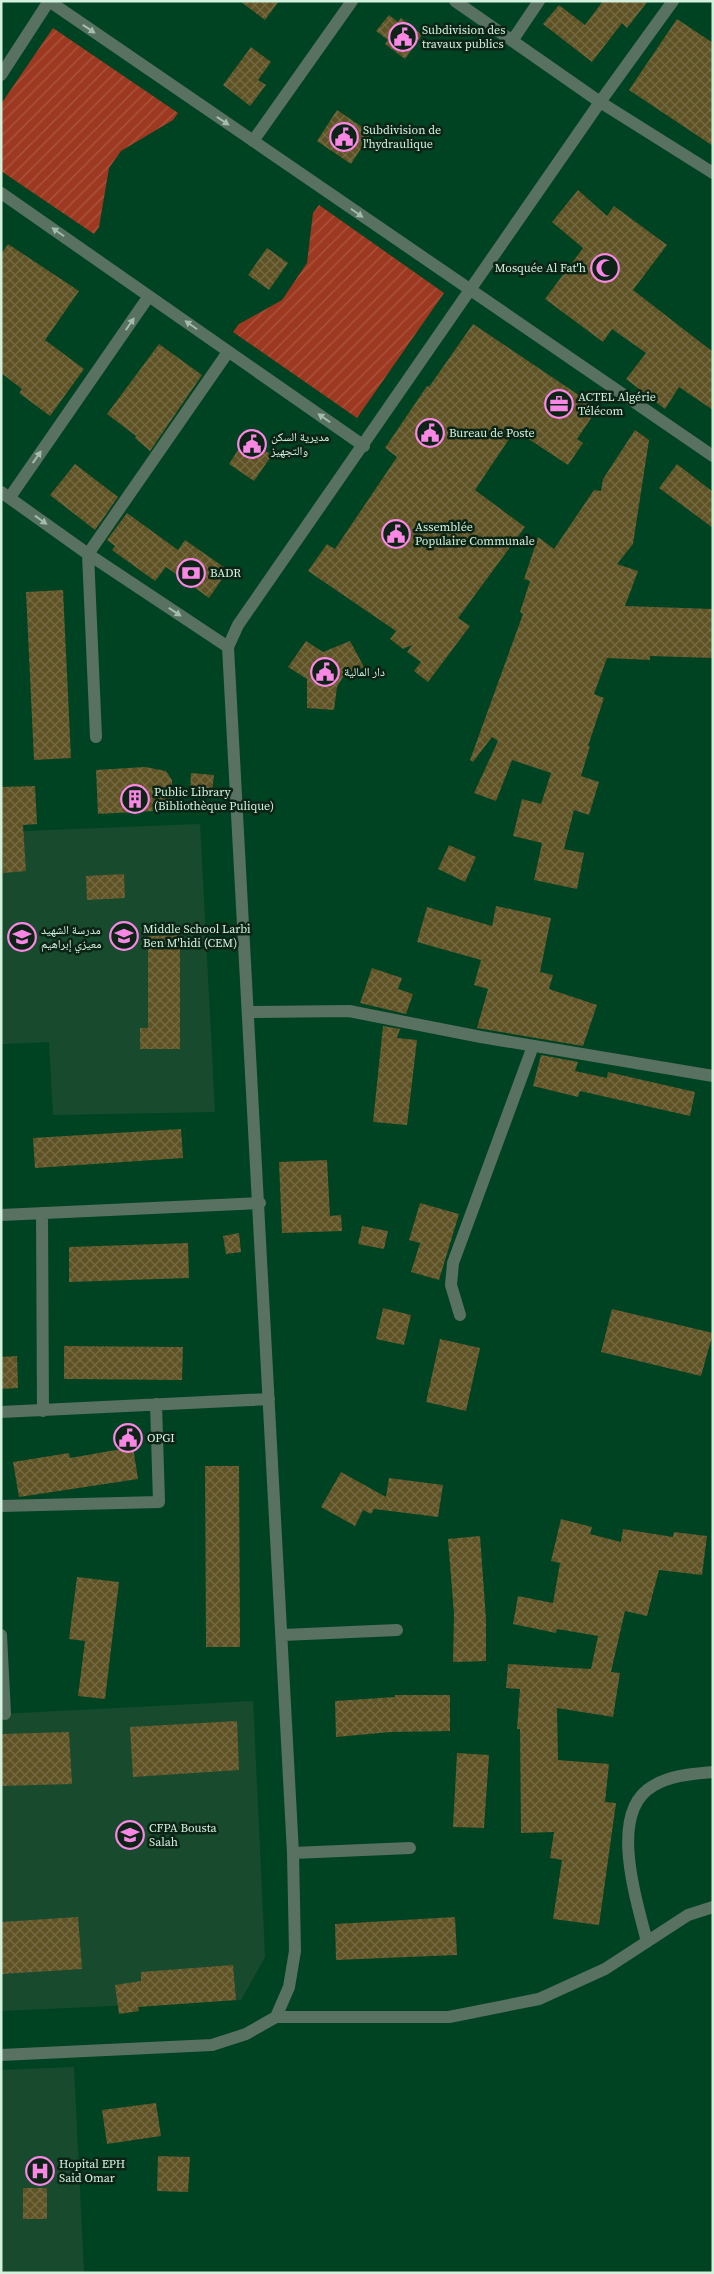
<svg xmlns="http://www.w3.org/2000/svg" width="714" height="2274" font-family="'Source Serif 4','Noto Naskh Arabic',serif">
<defs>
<pattern id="garden-furrows" width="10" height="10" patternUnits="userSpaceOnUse" patternTransform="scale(1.25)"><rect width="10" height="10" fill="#9e3921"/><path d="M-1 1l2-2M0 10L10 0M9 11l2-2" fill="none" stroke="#ab5641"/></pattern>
<pattern id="building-cross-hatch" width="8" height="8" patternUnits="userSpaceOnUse" patternTransform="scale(1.25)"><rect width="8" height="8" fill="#5f5225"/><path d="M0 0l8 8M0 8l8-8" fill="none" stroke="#756b44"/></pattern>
</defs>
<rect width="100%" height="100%" fill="#004322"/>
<path fill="#184b2e" d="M200 824 215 1112 53 1115 49 1042 1 1044V832Z
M253 1701 265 1957 241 2000 1 2011V1714Z
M74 2067 84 2273H1V2070Z"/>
<path fill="url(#garden-furrows)" d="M53 28 178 113 173 120 121 151 109 168 99 227 94 234 1 171V104Z
M319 205 444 293 357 418 233 332 239 324 282 300 307 263 313 213Z"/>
<path fill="url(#building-cross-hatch)" d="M240 1H279L265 20Z
M603 1H648L627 28 622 23 592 62 543 24 559 5 585 25Z
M389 15 398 22 401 18 422 35 405 59 385 44 388 40 376 31Z
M677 19 713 43V146L629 90Z
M251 47 271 62 258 80 266 85 250 106 223 85Z
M337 110 371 133 351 164 317 141Z
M578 190 607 216 614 206 667 245 633 290 713 352V410L679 387 665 409 626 379 646 353 612 329 603 342 545 299 583 248 552 222Z
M8 244 79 291 45 340 84 369 50 416 19 393 22 389 1 373V254Z
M267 248 288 263 269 290 248 275Z
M473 324 598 408 577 439 583 443 568 465 515 430 475 490 525 527 458 618 470 626 428 682 414 671 421 662 407 652 412 645 403 649 390 639 396 631 308 571 327 544 335 549 397 457 385 448 427 386 429 387Z
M159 344 202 375 150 451 135 438 136 436 107 414Z
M635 430 649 440 633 544 617 564 638 571 625 606 713 609V658L650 656V660L607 658 594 694 604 698 588 746H590L581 776 599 782 589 815 574 810 564 849 584 853 577 889 534 880 542 843 513 836 522 799 541 804 551 773 512 760 496 801 474 793 498 741 492 737 473 762 470 760 523 614 520 612 530 581 524 579 538 537 554 549 594 490 601 491 603 479Z
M245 439 272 455 254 481 229 464Z
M75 464 118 497 95 530 50 495Z
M677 464 713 492V528L659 488Z
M127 513 178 550 185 540 228 570 209 598 166 567 155 581 112 550 115 546 107 540Z
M63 590 71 758 34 760 26 592Z
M306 641 323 652 350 641 364 667 343 677 337 687 334 710 307 708V679L288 667Z
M145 767 166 771 172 780V810L98 814 96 770Z
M191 773 214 775 212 792 190 790Z
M35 786 37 824 23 825 26 871 3 873 1 787Z
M449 845 476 857 465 882 438 869Z
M124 874 125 898 87 900 86 876Z
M496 906 551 918 540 972 553 975 549 989 597 1005 583 1046 477 1028 488 989 474 985 481 960 417 942 427 907 492 926Z
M180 935V1049H140V1028H148V936Z
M372 968 402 978 398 989 413 994 406 1014 360 1003Z
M383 1026 400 1029 397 1038 417 1040 407 1125 373 1122Z
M541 1055 578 1062 575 1071 607 1078 608 1072 695 1092 690 1116 580 1091 578 1097 533 1086Z
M181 1129 183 1158 35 1168 33 1138Z
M327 1160 330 1216 341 1215 342 1231 282 1233 279 1162Z
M420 1203 459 1214 439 1280 411 1272 420 1243 409 1240Z
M362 1226 388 1231 384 1249 358 1244Z
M239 1233 241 1252 226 1254 223 1236Z
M188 1243 189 1278 69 1282V1247Z
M383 1308 411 1315 404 1345 376 1339Z
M612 1309 713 1333 701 1376 601 1352Z
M440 1339 480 1348 466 1411 426 1402Z
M64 1346 183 1347 182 1380 64 1379Z
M17 1356 18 1388 1 1389V1357Z
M133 1447 138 1479 19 1497 13 1462 69 1453 70 1458Z
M205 1466H239L240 1647H206Z
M341 1472 386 1497 389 1478 443 1485 438 1517 374 1509 371 1514 363 1510 355 1526 321 1507Z
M561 1519 592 1527 590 1534 621 1542 623 1529 673 1537 674 1532 707 1536 702 1575 659 1570 647 1616 625 1611 611 1672 620 1673 613 1717 557 1708 558 1760 609 1764 605 1802 616 1803 599 1925 553 1919 562 1860 550 1858 554 1832 521 1833 520 1729H517L520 1689 506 1688 508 1664 591 1669 598 1636 557 1629 556 1633 513 1624 518 1596 553 1603 560 1563 551 1561Z
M480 1536 486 1619V1661L453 1662 454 1614 448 1539Z
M77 1577 119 1582 105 1699 78 1696 85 1641 69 1639Z
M395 1695H450V1731L391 1732 336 1737 335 1701 395 1697Z
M237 1721 239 1770 133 1777 130 1727Z
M69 1732 72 1784 1 1786V1734Z
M457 1753 489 1755 484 1828 453 1827Z
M78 1917 82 1969 1 1974V1922Z
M455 1917 457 1955 336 1960 335 1924Z
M233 1965 236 2000 138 2007 139 2011 119 2014 115 1985 141 1981V1972Z
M156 2103 161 2136 107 2144 102 2110Z
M158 2156 190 2157 188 2192 157 2191Z
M23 2188H47V2219H23Z"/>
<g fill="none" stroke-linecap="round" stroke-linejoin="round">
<path stroke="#597160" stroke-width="12" d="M49 1 713 456
M455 1 600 102 713 173
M512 41 539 1
M1 75 49 1
M253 141 352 1
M1 193 364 446
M1 492 88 554 228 647
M10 497 149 296
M96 737 88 554 228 352
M248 1012 349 1011 481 1037 713 1076
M42 1213 43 1411
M1 1215 260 1203
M460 1315 451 1285 453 1263 533 1046
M1 1412 269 1399
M1 1506 159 1502 156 1404
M1 1635 5 1714
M283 1635 397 1630
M293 1853 410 1848
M647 1942C637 1901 607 1812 653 1786 671 1775 692 1774 713 1772
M276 2017 289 1987 295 1951 293 1853 228 647 238 625 600 102 673 1
M1 2055 212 2045 246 2034 276 2017H449L539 1999 605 1969 688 1915 713 1907"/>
</g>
<defs><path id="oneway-solid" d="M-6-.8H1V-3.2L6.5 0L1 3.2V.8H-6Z" transform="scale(1.25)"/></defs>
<g fill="#a2beaa">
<use href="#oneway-solid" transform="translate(89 29) rotate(34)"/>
<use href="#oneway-solid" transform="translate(223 121) rotate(34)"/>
<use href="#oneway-solid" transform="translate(357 213) rotate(35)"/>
<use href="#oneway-solid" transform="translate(58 232) rotate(-145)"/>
<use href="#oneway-solid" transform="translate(130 324) rotate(-55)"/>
<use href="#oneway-solid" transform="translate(191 325) rotate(-145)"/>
<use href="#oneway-solid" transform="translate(324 418) rotate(-145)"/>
<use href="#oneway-solid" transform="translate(37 457) rotate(-55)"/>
<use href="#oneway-solid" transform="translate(41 520) rotate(36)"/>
<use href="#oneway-solid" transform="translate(175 612) rotate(34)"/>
</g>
<defs>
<symbol id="civic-ring" viewBox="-11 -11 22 22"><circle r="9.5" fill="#0c2415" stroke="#fb87e5" stroke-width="1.5"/><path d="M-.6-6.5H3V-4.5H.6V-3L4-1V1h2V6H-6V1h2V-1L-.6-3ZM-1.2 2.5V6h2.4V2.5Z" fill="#fb87e5"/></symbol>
<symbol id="mosque-ring" viewBox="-11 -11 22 22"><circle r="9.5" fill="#0c2415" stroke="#fb87e5" stroke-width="1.5"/><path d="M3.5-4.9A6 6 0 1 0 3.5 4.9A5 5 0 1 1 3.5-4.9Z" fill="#fb87e5"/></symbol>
<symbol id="office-ring" viewBox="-11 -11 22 22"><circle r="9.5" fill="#0c2415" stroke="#fb87e5" stroke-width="1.5"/><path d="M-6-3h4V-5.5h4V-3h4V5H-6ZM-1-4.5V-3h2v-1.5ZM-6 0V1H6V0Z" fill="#fb87e5"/></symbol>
<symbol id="bank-ring" viewBox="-11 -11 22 22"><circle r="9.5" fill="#0c2415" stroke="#fb87e5" stroke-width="1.5"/><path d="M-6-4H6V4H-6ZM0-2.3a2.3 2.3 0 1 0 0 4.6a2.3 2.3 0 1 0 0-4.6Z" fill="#fb87e5"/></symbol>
<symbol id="building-ring" viewBox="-11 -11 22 22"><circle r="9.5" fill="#0c2415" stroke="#fb87e5" stroke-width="1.5"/><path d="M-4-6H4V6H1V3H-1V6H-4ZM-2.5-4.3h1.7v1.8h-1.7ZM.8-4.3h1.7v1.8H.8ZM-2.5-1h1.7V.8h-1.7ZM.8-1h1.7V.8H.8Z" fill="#fb87e5"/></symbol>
<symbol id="school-ring" viewBox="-11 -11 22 22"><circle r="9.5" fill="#0c2415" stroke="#fb87e5" stroke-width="1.5"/><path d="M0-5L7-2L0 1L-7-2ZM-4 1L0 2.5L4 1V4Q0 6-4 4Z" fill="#fb87e5"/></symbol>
<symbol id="university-ring" viewBox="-11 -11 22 22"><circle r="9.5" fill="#0c2415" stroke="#fb87e5" stroke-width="1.5"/><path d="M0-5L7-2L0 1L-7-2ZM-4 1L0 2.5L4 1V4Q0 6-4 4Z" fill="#fb87e5"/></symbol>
<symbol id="hospital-ring" viewBox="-11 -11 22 22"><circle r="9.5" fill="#0c2415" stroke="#fb87e5" stroke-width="1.5"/><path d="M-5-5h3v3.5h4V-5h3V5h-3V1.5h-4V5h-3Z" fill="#fb87e5"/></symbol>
</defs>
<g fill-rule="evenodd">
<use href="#civic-ring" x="387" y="21" width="32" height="32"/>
<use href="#civic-ring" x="328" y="121" width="32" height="32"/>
<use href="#mosque-ring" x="589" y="252" width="32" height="32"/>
<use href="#office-ring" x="543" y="388" width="32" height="32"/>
<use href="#civic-ring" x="414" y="417" width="32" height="32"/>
<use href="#civic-ring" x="236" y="428" width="32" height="32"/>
<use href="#civic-ring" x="380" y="518" width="32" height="32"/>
<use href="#bank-ring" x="175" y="557" width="32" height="32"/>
<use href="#civic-ring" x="309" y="656" width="32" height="32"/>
<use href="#building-ring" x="119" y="783" width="32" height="32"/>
<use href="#school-ring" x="108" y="920" width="32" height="32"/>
<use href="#school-ring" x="6" y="921" width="32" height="32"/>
<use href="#civic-ring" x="112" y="1422" width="32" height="32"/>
<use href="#university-ring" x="114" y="1819" width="32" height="32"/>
<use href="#hospital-ring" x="24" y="2155" width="32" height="32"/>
</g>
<g text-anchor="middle" stroke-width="5" stroke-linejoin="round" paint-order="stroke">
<g font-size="12" fill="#d3f1dc" stroke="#0c2415" text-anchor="start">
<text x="422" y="34">Subdivision des<tspan x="422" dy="14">travaux publics</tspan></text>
<text x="363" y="134">Subdivision de<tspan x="363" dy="14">l'hydraulique</tspan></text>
<text x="586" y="272" text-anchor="end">Mosquée Al Fat'h</text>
<text x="578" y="401">ACTEL Algérie<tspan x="578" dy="14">Télécom</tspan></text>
<text x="449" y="437">Bureau de Poste</text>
<text x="271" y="441">مديرية السكن<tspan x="271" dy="14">والتجهيز</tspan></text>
<text x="415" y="531">Assemblée<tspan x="415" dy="14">Populaire Communale</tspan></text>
<text x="210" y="577">BADR</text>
<text x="344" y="676">دار المالية</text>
<text x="154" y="796">Public Library<tspan x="154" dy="14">(Bibliothèque Pulique)</tspan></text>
<text x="143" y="933">Middle School Larbi<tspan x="143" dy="14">Ben M'hidi (CEM)</tspan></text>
<text x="41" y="934">مدرسة الشهيد<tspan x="41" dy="14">معيزي إبراهيم</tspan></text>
<text x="147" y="1442">OPGI</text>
<text x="149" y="1832">CFPA Bousta<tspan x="149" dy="14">Salah</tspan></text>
<text x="59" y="2168">Hopital EPH<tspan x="59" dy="14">Said Omar</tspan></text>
</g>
</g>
<rect width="714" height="2274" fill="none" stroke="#d3f1dc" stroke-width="5"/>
</svg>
